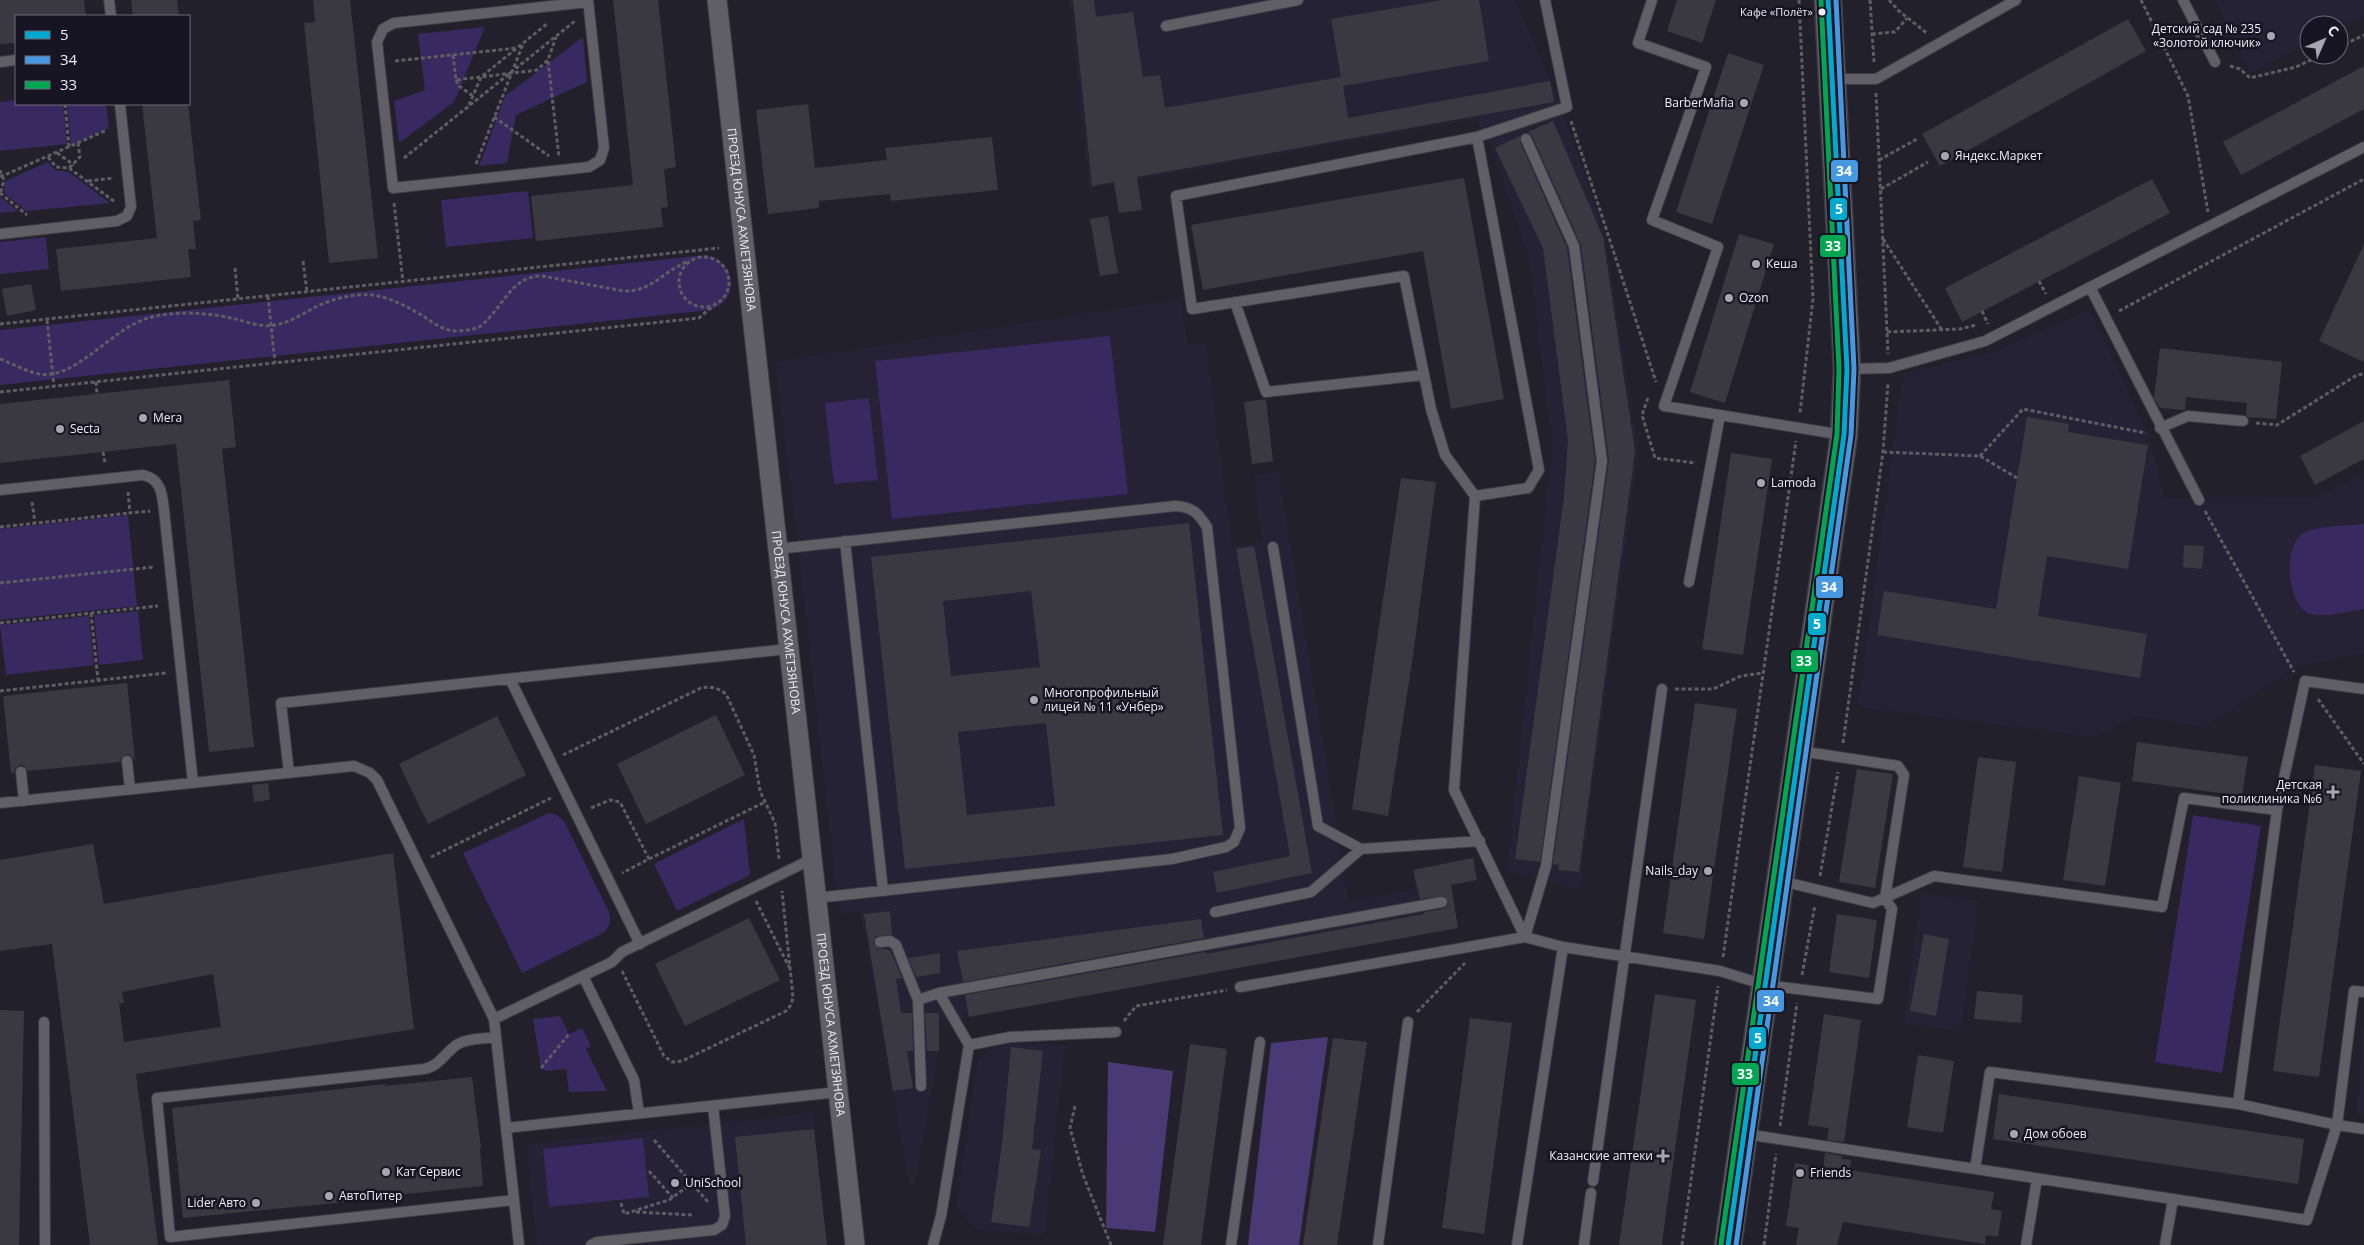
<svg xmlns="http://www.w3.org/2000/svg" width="2364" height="1245" font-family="'Open Sans',sans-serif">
<rect width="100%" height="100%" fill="#22202a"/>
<path fill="#252235" d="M1069 0H1515L1555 90 1605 235 1639 451 1579 890 1507 871 1552 444 1529 259 1492 151 1476 119 1089 189Z
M2215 0H2364V15L2339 28V25H2309V43L2250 73Z
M1180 299 1188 345 1206 343 1232 546 1262 542 1253 475 1279 472 1349 902 1416 889 1413 870 1473 858 1477 880 1447 886 1455 909 1458 928 940 1022 939 1051 912 1200 860 911 839 914 798 546 775 362Z
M2090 309 2148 434 2165 498 2199 500 2210 498 2316 497 2364 473V653L2296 667 2206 727 2137 716 2096 737 1858 707 1903 373 1994 352Z
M1921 893 1979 901 1961 1031 1904 1024Z
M2364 1019V1116L2356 1114Z
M999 1042 1065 1045 1045 1236 975 1229 956 1207 978 1059Z
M813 1113 827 1245H537L526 1144Z"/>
<path fill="#382960" d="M485 27 454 102 399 143 394 101 425 90 418 34Z
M583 37 587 82 516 115 507 163 479 166 505 96Z
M16 100V104H63L67 144 0 151V102Z
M67 104H106L109 128 71 145Z
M48 162 55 170 69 172 110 203 26 211 4 193 5 181Z
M528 191 533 238 446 247 441 200Z
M0 197 18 211 0 213Z
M46 237 49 269 0 274V242Z
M705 255C736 260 741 299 711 310L0 385V330Z
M1110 336 1128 494 892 519 875 361Z
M869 398 878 480 834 484 825 403Z
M128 515 137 606 0 620V529Z
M2364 524V609C2348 611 2326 618 2311 614 2287 608 2283 548 2301 535 2313 525 2348 526 2364 524Z
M138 611 143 660 99 665 94 615Z
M89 616 94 665 6 675 0 625Z
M549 813 557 815 564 821 609 912C612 922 609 929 601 934L522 973 463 853Z
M2193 815 2261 826 2222 1073 2155 1062Z
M744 819 750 875 677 911 654 864Z
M560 1016 569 1034 582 1028 591 1046 586 1049 607 1091 569 1092 566 1069 546 1071 541 1068 533 1019Z
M643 1138 649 1197 549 1207 543 1149Z"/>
<path fill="#493974" d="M1328 1037 1299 1245H1248L1271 1043Z
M1108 1062 1173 1071 1155 1232 1106 1228Z"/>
<path fill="#3a3941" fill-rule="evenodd" d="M0 0H84L86 16H16V43L0 44Z
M131 0H177L179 16H133Z
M313 0H350L378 258 329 263 304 23 315 22Z
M613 0H658L676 167 664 169 668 207 661 208 663 227 536 241 531 196 633 185Z
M1073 0H1094L1096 17 1133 12 1143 77 1160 75 1165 108 1341 77 1331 19 1442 0H1479L1489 61 1343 86 1348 118 1550 81 1554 102 1137 177 1142 210 1119 213 1114 182 1092 186Z
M1677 0H1716L1702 43 1667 31Z
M2128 19 2146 51 1940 166 1922 134Z
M1728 53 1764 65 1712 224 1676 212Z
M2364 66V109L2241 175 2223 142Z
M142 104H188L201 220 193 221 196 249H188L191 277 61 291 56 249 157 238Z
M808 104 815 168 887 160 885 148 992 137 998 190 891 201 890 194 819 201V208L768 214 756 110Z
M1553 121 1603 237 1635 451 1579 872 1558 870 1559 865 1553 864 1609 460 1581 245 1532 136 1528 132Z
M1520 136V142L1567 248 1595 461 1540 862 1515 859 1564 497 1568 440 1543 248 1495 148Z
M1464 178 1504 399 1451 409 1423 251 1203 290 1191 225Z
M2152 179 2170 213 1962 322 1945 288Z
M1108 216 1118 273 1100 276 1090 219Z
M1739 234 1774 244 1725 403 1690 392Z
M2364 244V362L2319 341Z
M31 284 36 310 7 316 2 289Z
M2160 348 2282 362 2276 419 2248 417 2246 415 2247 403 2186 397 2185 410 2160 408 2154 398Z
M229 380 236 447 222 449 254 747 209 752 176 444 0 463V404Z
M1266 399 1273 461 1252 464 1244 402Z
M2027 417 2069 424 2068 432 2148 445 2128 569 2047 556 2038 616 2147 634 2140 678 1877 635 1884 591 1996 609Z
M2364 421V459L2315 485 2300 456Z
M1731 453 1772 459 1743 655 1702 649Z
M1401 478 1436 482 1413 656 1388 816 1352 809Z
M1189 523 1223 835 905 869 871 557ZM1031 591 1040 667 951 676 943 601ZM1046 723 1055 806 967 815 958 732Z
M2184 545 2204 546 2202 569 2183 567Z
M1254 546 1312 873 1217 893 1213 872 1290 856 1236 549Z
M127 683 135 760 130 755 126 754 121 758 120 762 28 771 24 766 20 765 15 769 14 773H11L3 696Z
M1695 703 1737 709 1704 939 1663 933Z
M716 715 745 775 646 824 617 764Z
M497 716 526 775 428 824 399 764Z
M2137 742 2248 757 2242 796 2132 781Z
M1978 757 2016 762 2002 872 1963 867Z
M2315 765 2361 771 2319 1077 2273 1071Z
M1857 769 1893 774 1875 888 1839 882Z
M2079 776 2121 783 2105 886 2063 880Z
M268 783 270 800 254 802 252 785Z
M93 844 104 904 393 853 414 1029 136 1074 158 1245H90L52 944 0 951V860ZM213 974 221 1027 124 1042 119 1003H124L122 992Z
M1473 858 1477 880 1451 885 1458 928 969 1017 965 995 1206 952V954L1424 914V912L1443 909 1449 904 1445 896 1420 899 1413 870Z
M890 911 892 935 876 936 873 943 878 948 890 950 902 978 896 979 901 1013H912L913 1051H907L913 1088 893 1091 864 914Z
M1837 914 1877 920 1869 978 1829 972Z
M749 918 780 980 685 1026 655 964Z
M1201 919 1204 938 963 982 957 951Z
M1924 934 1949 939 1936 1016 1910 1011Z
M940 953V973L916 977 908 958Z
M1977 991 2023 995 2021 1023 1974 1019Z
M1655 994 1696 1000 1663 1235 1662 1245H1619Z
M0 1010 24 1011 19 1245H0Z
M925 1013H939V1051H927Z
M1824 1014 1861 1020 1844 1142 1827 1140 1829 1128 1808 1125Z
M1470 1018 1512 1023 1484 1234 1442 1228Z
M1333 1038 1367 1042 1337 1245H1303Z
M1190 1044 1227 1049 1201 1245H1163Z
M1011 1047 1043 1051 1032 1149 1041 1150 1029 1227 991 1222 1002 1144Z
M1918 1055 1954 1061 1943 1133 1907 1127Z
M472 1077 481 1148H480L483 1186 397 1195V1197L183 1218 172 1108 385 1084V1086Z
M1999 1094 2304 1139 2298 1184 1993 1139Z
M814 1129 827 1245H746L735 1137Z
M1825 1153 1842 1156 1841 1159 1851 1160 1850 1170 1994 1192 1991 1209 2002 1211 1998 1237 1986 1235 1985 1244 1843 1222 1837 1245H1796L1799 1228 1786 1226 1795 1163 1823 1168Z"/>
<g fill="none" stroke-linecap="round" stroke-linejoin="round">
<defs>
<path id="lane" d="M109 0 111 16
M588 0 604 148 600 160 589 167 393 188 377 42 383 29 394 23 588 2
M1545 0 1567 107 1477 137 1539 470 1528 488 1475 496 1454 790 1525 937 1563 947 1720 971 1765 985 1878 999 1892 909 1885 898 1904 775 1898 766 1800 751
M1652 0 1638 43 1706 67 1652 220 1718 247 1664 406 1843 435
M2183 0 2215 62
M1166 26 1298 0
M0 62 16 60
M1833 79H1876L2016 0
M0 234 117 221 127 216 131 207 120 104
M2090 287 2199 500
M1235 302 1266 392 1424 375
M1848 369 1889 368 1985 341 2364 147
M2160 428 2188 416 2243 421
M0 490 143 475C161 479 162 493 164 510L193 783
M1475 496 1445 455 1431 409 1404 276 1192 309 1176 196 1477 137
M845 541 883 891
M1273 547 1318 826 1361 849 1480 841
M777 549 1175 506C1193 507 1198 513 1207 527L1240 828 1234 842 1226 847 1172 859 816 898
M1689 582 1720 415
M510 679 640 944
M127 761 130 789
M21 772 24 801
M289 773 281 703 788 649
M0 803 354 766 370 773 377 780 494 1019 519 1245
M1781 881 1873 903 1934 876 2162 907 2184 798 2277 810 2305 681 2364 689
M1215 912 1311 892 1361 849
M880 942 890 941 896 945 918 1000
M583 976 634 1080 639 1113
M1240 987 1525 937 1546 866 1602 461 1574 246 1526 139
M2364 992 2354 991 2337 1125 2364 1129
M494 1019 612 962 622 952 812 859
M44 1022 45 1245
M496 1037C484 1039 468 1038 458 1044 444 1053 440 1066 424 1069L157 1098 170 1237 514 1200
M969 1045 1010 1037 1116 1032
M921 1086 918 1000 939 993 1442 902
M506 1128 838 1092
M1745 1134 2173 1199
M1975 1169 1990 1072 2238 1104
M1593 1181 1662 689
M591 1245 597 1242 714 1230 722 1225 725 1216 713 1106
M933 1245 941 1216 969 1045 939 993
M1231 1245 1260 1042
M1378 1245 1408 1022
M1517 1245 1563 947
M1584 1245 1591 1193
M2026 1245 2037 1179
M2165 1245 2173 1199 2307 1220 2337 1125 2238 1104 2277 810"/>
<g id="street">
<path id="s1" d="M717 0 855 1245"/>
</g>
<path id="secondary" d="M1728 1245 1844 435 1847 369 1828 0"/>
</defs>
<use href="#lane" stroke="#3d3c44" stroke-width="12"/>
<use href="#street" stroke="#3d3c44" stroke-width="21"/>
<use href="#secondary" stroke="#3d3c44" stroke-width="29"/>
<path stroke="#5e5d63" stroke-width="3" stroke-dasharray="4 2.5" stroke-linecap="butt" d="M1799 0 1813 299 1800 413
M1870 0 1874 62
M1889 0 1899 11 1928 34
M2141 0 2188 96 2208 212
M1872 34 1895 32 1907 18
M2339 47 2364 35
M453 55 456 80 537 70 548 60 556 37
M395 61 517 48
M548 61 559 157
M2230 66 2240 69 2250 78 2296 67 2322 55
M456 80 459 86 473 96
M1876 93 1888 354
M65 104 69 147
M469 105 481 77 548 23
M494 117 549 156
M1571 121 1656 382
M57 153 74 165
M48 157 56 167 69 168 80 157 78 143
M404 158 575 21
M1879 160 1917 139
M476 164 523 44
M69 168 115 202
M0 170 4 180 0 195
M0 177 107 130
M88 181 114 178
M1881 189 1928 162
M0 193 27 215
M394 203 403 282
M1883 239 1942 330
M679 282a25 25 0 1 1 50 0a25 25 0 1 1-50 0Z
M303 261 307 292
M235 268 238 299
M2039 281 2046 294
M268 296 275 363
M1982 311 1988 324
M2119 311 2364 179
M47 320 54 386
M0 324 719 248
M1887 332 1960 329 1976 325
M0 359C13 364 25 371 39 374 76 380 111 329 148 318 174 311 204 312 231 318 245 321 260 328 275 325 288 323 299 316 310 310 328 300 351 293 372 295 388 297 404 305 418 313 429 319 440 330 455 331 461 331 471 330 477 328 482 326 485 322 489 318 506 300 514 276 542 276L624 291C652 292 664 270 689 261
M96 382 97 394
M0 392 699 318 713 306
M1648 398 1642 415 1655 458 1696 463
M2256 423 2277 425 2357 375 2364 374
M103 452 105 463
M1883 452 1980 456 2017 478
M1980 456 2023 409 2146 433
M128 492 130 513 150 511
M32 502 35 523
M2205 511 2294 672
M0 527 130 513
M0 583 154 567
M91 613 98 680
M0 623 158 606
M1675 689H1713L1741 676 1763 673
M0 691 166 673
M2318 699 2364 764
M1843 743 1883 452 1888 383
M563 755 701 688C711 686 718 688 726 694L754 755 760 791 775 823 779 859
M591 808 610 800 620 802 649 859 622 873
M431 857 551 798
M649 859 765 802
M1820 876 1838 772
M756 901 789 967
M1723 957 1796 441
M622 971 664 1056 672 1062 682 1061 786 1011 791 1005 793 997 782 891
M1802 975 1815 905
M1417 1012 1465 963
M1124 1021 1136 1006 1227 990
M541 1068 569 1034
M1075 1106 1070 1128 1083 1175 1111 1245
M1780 1126 1797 1003
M654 1140 708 1202
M649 1171 673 1198
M694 1186 706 1183
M621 1203 624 1214 669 1200 692 1183
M636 1212 692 1215
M1682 1245 1718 986
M1764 1245 1776 1154"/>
<use href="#lane" stroke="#615f66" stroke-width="10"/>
<use href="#street" stroke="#615f66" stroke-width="19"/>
<use href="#secondary" stroke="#615f66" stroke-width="26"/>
<defs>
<path id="bus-1" d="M1728 1245 1844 435 1847 369 1828 0"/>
<path id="bus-2" d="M1736 1245 1851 435 1854 369 1836 0"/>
<path id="bus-3" d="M1721 1244 1837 434 1839 369 1821 0"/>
</defs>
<use href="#bus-1" stroke="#171423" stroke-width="9"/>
<use href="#bus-2" stroke="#171423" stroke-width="9"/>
<use href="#bus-3" stroke="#171423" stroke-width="9"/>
<use href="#bus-1" stroke="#00a9ce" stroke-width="5"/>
<use href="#bus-2" stroke="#4699e1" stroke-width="5"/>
<use href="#bus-3" stroke="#00a651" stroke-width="5"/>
</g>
<circle fill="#efedf8" stroke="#171423" stroke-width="2" cx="1822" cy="12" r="4.5"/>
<g fill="#a7a5b0" stroke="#171423" stroke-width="2">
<circle cx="2271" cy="36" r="5"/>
<circle cx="1744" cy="103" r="5"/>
<circle cx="1945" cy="156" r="5"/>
<circle cx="1756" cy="264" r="5"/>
<circle cx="1729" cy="298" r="5"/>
<circle cx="143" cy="418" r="5"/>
<circle cx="60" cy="429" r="5"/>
<circle cx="1761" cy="483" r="5"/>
<circle cx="1034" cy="700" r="5"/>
<path d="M2330.5 784.5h5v5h5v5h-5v5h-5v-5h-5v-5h5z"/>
<circle cx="1708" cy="871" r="5"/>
<circle cx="2014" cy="1134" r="5"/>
<path d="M1660.5 1148.5h5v5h5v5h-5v5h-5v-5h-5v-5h5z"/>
<circle cx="386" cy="1172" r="5"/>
<circle cx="1800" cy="1173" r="5"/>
<circle cx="675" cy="1183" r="5"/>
<circle cx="329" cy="1196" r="5"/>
<circle cx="256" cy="1203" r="5"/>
</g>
<g text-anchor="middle" stroke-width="5" stroke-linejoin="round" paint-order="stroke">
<g font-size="11" fill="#efedf8" stroke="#171423" text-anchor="end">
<text x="1813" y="16">Кафе «Полёт»</text>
</g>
<g font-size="12" fill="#efedf8" stroke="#171423" text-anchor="start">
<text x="2261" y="33" text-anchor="end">Детский сад № 235<tspan x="2261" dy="14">«Золотой ключик»</tspan></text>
<text x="1734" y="107" text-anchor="end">BarberMafia</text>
<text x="1955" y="160">Яндекс.Маркет</text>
<text x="1766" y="268">Кеша</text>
<text x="1739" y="302">Ozon</text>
<text x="153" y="422">Mera</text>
<text x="70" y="433">Secta</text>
<text x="1771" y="487">Lamoda</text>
<text x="1044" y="697">Многопрофильный<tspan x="1044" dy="14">лицей № 11 «Унбер»</tspan></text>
<text x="2322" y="789" text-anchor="end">Детская<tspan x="2322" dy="14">поликлиника №6</tspan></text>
<text x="1698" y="875" text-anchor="end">Nails_day</text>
<text x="2024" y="1138">Дом обоев</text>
<text x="1653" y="1160" text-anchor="end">Казанские аптеки</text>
<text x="396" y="1176">Кат Сервис</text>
<text x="1810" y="1177">Friends</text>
<text x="685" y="1187">UniSchool</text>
<text x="339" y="1200">АвтоПитер</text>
<text x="246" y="1207" text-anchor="end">Lider Авто</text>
</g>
<g font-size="12" fill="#efedf8" stroke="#171423">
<text dy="4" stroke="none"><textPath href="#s1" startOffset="221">ПРОЕЗД ЮНУСА АХМЕТЗЯНОВА</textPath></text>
<text dy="4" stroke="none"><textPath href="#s1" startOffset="626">ПРОЕЗД ЮНУСА АХМЕТЗЯНОВА</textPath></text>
<text dy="4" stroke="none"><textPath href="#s1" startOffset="1031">ПРОЕЗД ЮНУСА АХМЕТЗЯНОВА</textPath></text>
</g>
</g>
<g stroke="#171423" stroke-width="2">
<rect x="1830" y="159" width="29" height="24" rx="5" fill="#4699e1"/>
<rect x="1829" y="197" width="19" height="24" rx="5" fill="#00a9ce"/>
<rect x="1819" y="234" width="28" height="24" rx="5" fill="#00a651"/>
<rect x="1815" y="575" width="29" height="24" rx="5" fill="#4699e1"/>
<rect x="1807" y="612" width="20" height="24" rx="5" fill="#00a9ce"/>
<rect x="1790" y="649" width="29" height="24" rx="5" fill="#00a651"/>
<rect x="1756" y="989" width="29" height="24" rx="5" fill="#4699e1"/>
<rect x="1748" y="1026" width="19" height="24" rx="5" fill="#00a9ce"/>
<rect x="1731" y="1062" width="29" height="24" rx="5" fill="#00a651"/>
</g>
<g font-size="14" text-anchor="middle" font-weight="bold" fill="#fff">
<text x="1844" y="176">34</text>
<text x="1839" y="214">5</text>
<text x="1833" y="251">33</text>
<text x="1829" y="592">34</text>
<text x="1817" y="629">5</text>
<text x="1804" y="666">33</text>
<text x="1771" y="1006">34</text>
<text x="1758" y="1043">5</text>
<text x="1745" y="1079">33</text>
</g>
<rect x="15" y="15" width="175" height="90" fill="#171423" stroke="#6d6b78"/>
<rect x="25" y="31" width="25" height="8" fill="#00a9ce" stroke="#6d6b78"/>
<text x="60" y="40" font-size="15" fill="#efedf8">5</text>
<rect x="25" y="56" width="25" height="8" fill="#4699e1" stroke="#6d6b78"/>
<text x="60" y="65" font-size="15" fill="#efedf8">34</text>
<rect x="25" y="81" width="25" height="8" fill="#00a651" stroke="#6d6b78"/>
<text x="60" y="90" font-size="15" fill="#efedf8">33</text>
<g transform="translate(2324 40) rotate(45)"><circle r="24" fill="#171423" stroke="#6d6b78"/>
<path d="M0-4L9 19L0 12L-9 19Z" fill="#a7a5b0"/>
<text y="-8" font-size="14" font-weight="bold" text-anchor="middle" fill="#efedf8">С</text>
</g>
</svg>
